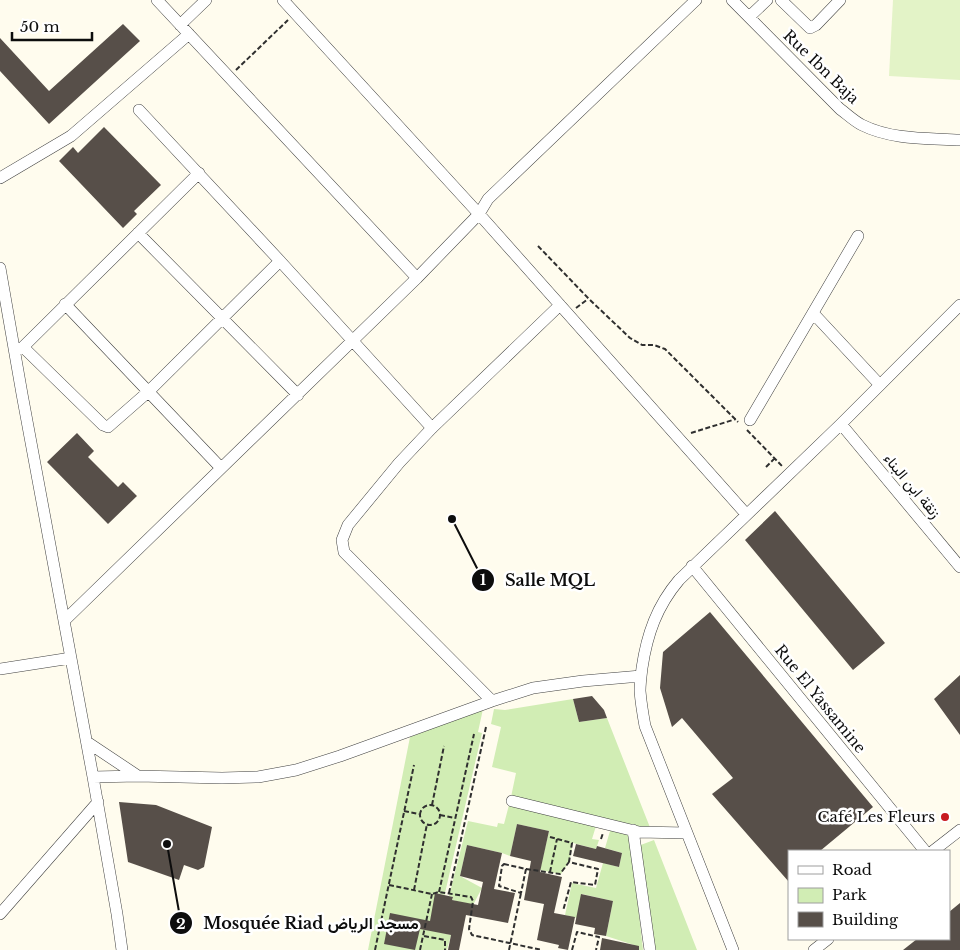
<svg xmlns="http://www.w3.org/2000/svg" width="960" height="950" font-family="'Libre Baskerville',Vazirmatn,serif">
<rect width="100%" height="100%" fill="#fffcee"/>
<path fill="#d1edb4" d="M573 699 579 722 607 718 651 830 511 797 516 773 492 767 501 727 491 724 494 709 505 710Z
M483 709 478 732 482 733 445 893V895L436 893 429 930 451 935 447 950H368L410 737Z
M509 805 596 826 592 839 599 840 596 849 573 843 569 862 561 874 540 870 549 831 517 824 510 856 502 853 467 845 460 876 482 888 473 905 452 900 453 897 449 896 468 821 497 827 498 823 504 824Z
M610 831 630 833 643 950H633L634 945 606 936 613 901 582 894 577 918 565 915 572 883 596 888 603 863 619 867 622 853 605 848Z
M654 840 697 950H652L638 846Z"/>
<path fill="#e3f3c7" d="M893 0H960V80L889 76Z"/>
<path fill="#574f49" d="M123 24 140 41 49 124 0 71V38L49 91Z
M104 127 161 185 134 211 137 214 123 228 59 161 73 147 78 153Z
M77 433 94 451 88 457 118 487 123 482 137 496 108 524 47 462Z
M775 511 885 643 853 670 745 540Z
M710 612 873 807 820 851H789V882L712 794 733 778 682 718 672 727 660 688 663 652Z
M960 675V735L934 699Z
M592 696 604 710 607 718 579 722 573 699Z
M119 802 156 805 212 827 204 867 198 870 184 865 179 880 128 862Z
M517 824 549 831 540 872 562 877 554 913 575 917 568 950 558 948 559 945 537 940 544 904 524 900 531 861 510 856Z
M576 844 596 849 597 846 622 853 619 867 573 856Z
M467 845 502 853 494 889 515 893 508 923 466 915 459 950H448L451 935 420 929 415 950 384 944 390 913 430 921 435 893 453 897 452 900 478 905 483 882 460 876Z
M581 894 613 901 606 936 594 934 595 928 575 924Z
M960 903V950H903L917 939H949V912Z
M602 938 639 946V950H600Z"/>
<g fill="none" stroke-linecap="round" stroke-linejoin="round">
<defs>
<path id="minor" d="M157 0 417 278
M283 0 479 214 746 514
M732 0 840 109C847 114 854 121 862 125 892 140 927 138 960 140
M781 0 810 28 816 25 840 0
M749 17 767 0
M180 25 206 0
M139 110 280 261 432 428
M0 178 71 136 189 34
M138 233 298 395
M0 268 22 394 93 777 117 914 122 950
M65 304 221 468
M813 313 879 384
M23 347 103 425 108 427 148 392 280 261
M18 349 23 347 199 173
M750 420 858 236
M841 424 960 567
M692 566 925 851
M64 621 417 278 479 214 488 199 696 0
M0 669 71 658
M492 701 344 552 342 540 348 525 399 463 432 428 560 305
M87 742 138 776
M93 777 138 776 222 778 258 777 296 770 340 756 492 701 533 688 583 681 641 676
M512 801 639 832 686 833
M633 830 650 950
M933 851 960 830
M0 914 98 802
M733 950 645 726C643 715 641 703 640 691 640 684 641 676 642 668 647 634 657 606 679 580L841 424 960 305
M814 950 828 939"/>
</defs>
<use href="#minor" stroke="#404040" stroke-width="12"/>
<path stroke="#2f2f2f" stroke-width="2" stroke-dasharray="5 2.5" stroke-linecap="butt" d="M236 70 288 20
M538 246 589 299 630 338 642 345H654L665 349 738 422
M576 308 588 299
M747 430 782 466
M691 433 736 419
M766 467 775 458
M420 815a10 10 0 1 1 20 0a10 10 0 1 1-20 0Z
M432 805 444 746
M404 811 419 814
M440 815 455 818
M550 837 572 843 569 862
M601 839 603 833
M504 864 526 869 521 893 499 886 502 866Z
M526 869 560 874 569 862 598 869 595 885 571 882 563 911
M550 872 557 839
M389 885 432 894 439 892 471 897 473 901 469 929 472 935 542 950
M414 890 427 824
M439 892 474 734
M449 893 486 727
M424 936 445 940V950
M375 950 414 765
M420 950 432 894
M509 950 521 893
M572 950 577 932 599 937 596 950"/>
<use href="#minor" stroke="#fff" stroke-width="11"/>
</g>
<circle fill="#c81b21" stroke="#fff" stroke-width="2" cx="945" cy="817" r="5"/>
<g text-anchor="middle" stroke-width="5" stroke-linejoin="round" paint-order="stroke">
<g font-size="15" fill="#0d0d0d" stroke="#fff">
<text transform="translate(821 67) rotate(44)" y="5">Rue Ibn Baja</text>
<text transform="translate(912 486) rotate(50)" y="5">زنقة ابن البناء</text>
<text transform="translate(820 699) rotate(51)" y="5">Rue El Yassamine</text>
</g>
<g font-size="15" fill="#0d0d0d" stroke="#fff" text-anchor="end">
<text x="935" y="822">Café Les Fleurs</text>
</g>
</g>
<path fill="none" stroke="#0d0d0d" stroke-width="2" d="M452 519L483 580M167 844L181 923"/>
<g fill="#0d0d0d" stroke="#fff" stroke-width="2">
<circle cx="452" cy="519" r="5"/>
<circle cx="167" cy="844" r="5"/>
<circle cx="483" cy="580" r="12"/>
<circle cx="181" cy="923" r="12"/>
</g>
<g font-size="15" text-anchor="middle" font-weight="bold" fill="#fff">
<text x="483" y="585">1</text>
<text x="181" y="929">2</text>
</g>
<g font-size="16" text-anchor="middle" font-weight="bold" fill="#0d0d0d" stroke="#fff" stroke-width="5" stroke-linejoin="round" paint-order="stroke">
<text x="550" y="586">Salle MQL</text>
<text x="311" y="929">Mosquée Riad مسجد الرياض</text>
</g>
<rect x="788" y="850" width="162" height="90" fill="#ffffff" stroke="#9e9e9e"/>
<rect x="798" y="866" width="25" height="8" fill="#ffffff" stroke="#9e9e9e"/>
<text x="832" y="875" font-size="15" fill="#0d0d0d">Road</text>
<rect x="798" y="888" width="25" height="15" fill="#d1edb4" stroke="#9e9e9e"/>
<text x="832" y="900" font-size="15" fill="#0d0d0d">Park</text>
<rect x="798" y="912" width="25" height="15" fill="#574f49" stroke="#9e9e9e"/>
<text x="832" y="925" font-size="15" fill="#0d0d0d">Building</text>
<path d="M12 32v8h80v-8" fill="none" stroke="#0d0d0d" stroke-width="2.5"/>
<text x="20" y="32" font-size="15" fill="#0d0d0d" stroke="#ffffff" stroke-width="4" paint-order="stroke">50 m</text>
</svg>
